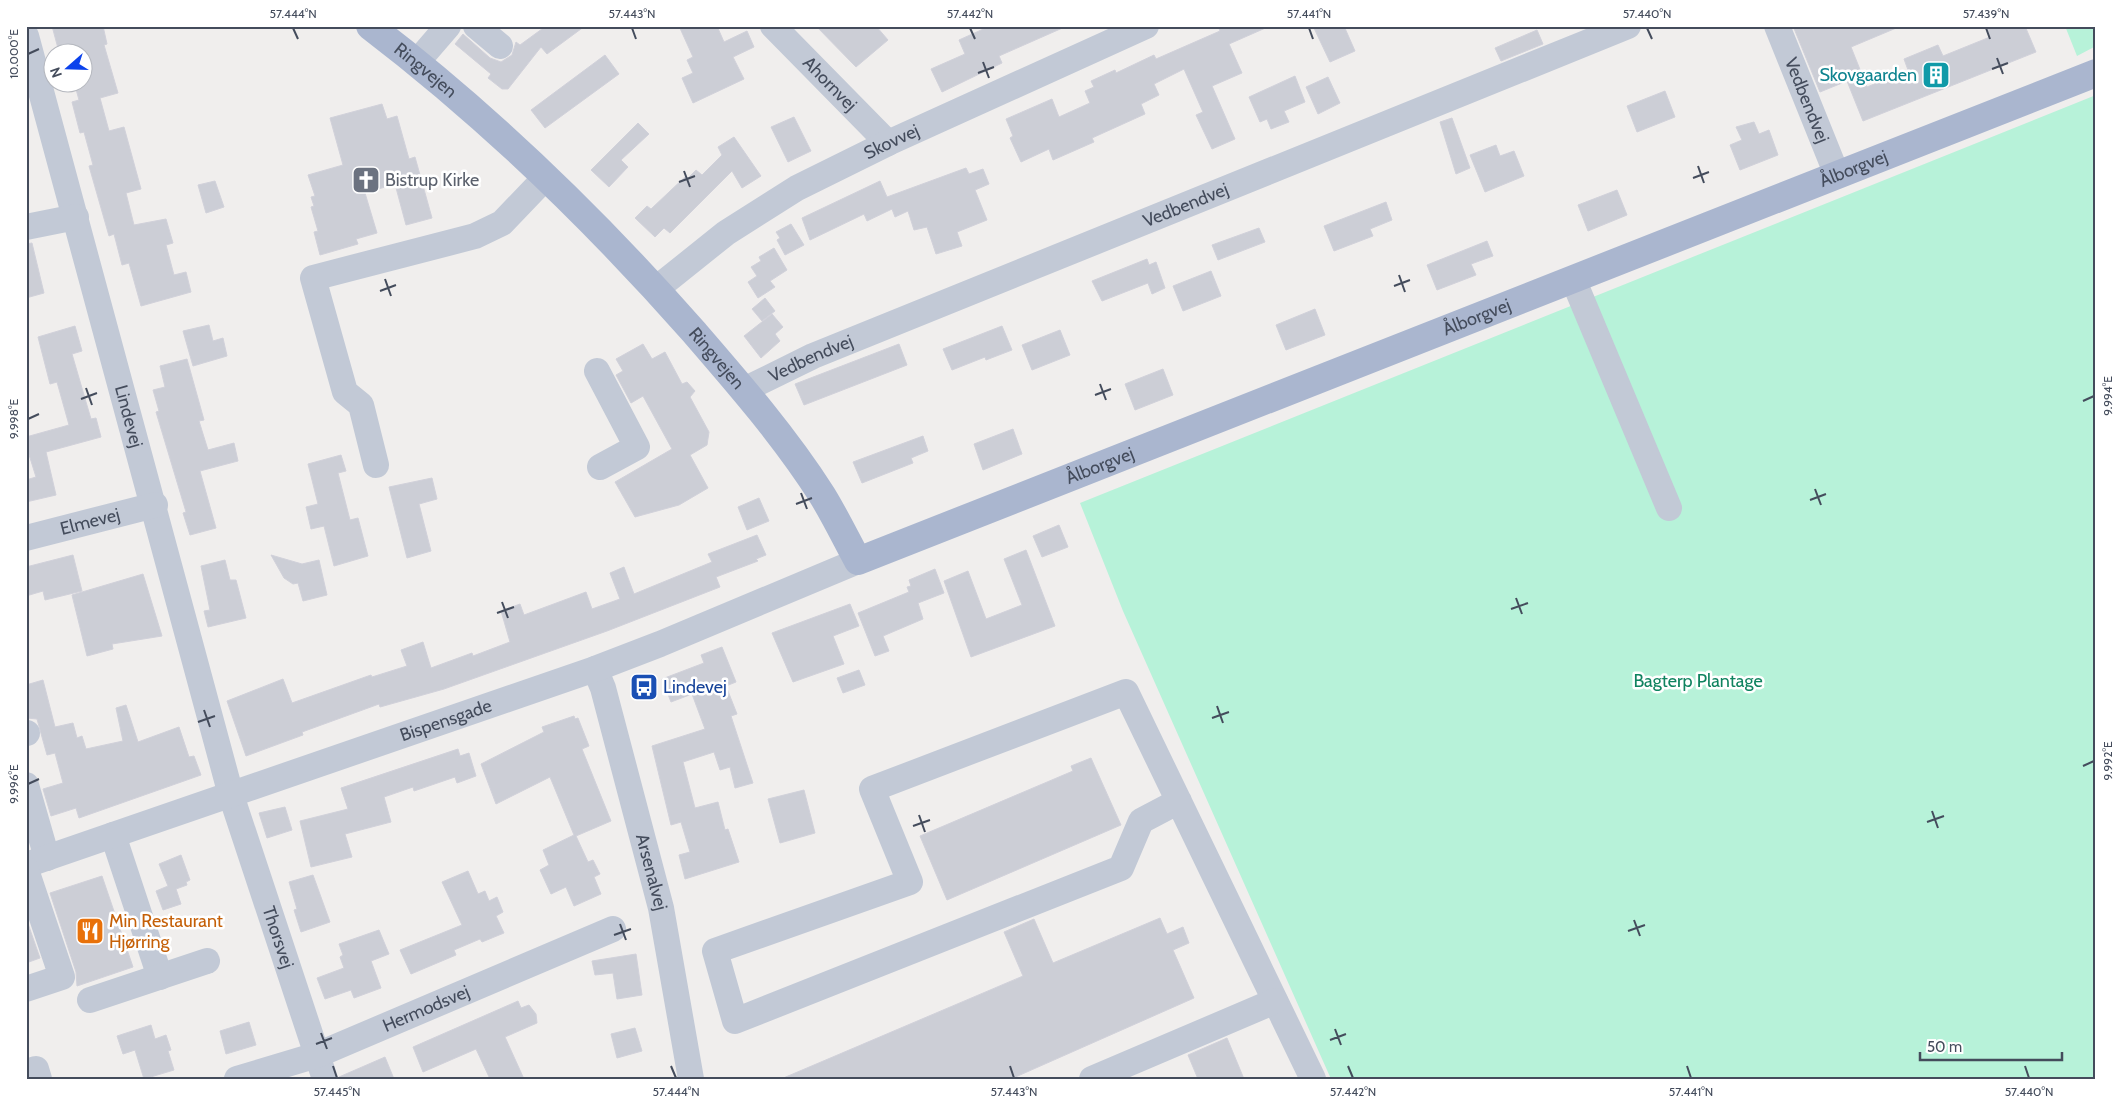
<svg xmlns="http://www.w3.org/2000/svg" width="2122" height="1105" font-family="Cabin,sans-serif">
<rect width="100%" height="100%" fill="#f0eeed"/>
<path fill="#b7f2d9" d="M2065 26H2096V46L2077 56Z
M2096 95V1079H1331L1123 611 1080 503Z"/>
<path fill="#ccced6" stroke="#d1d1da" d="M52 26H103L107 44 104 45 118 93 100 98 109 131 124 127 141 189 126 193 134 225 166 219 173 243 166 245 174 275 186 272 191 292 141 306 129 263 122 265 114 234 109 236 89 166 93 165 84 132 80 133 72 102 79 100 74 82H82V52H59Z
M546 26H585L547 54 541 47 508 89H502L488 78 491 74 455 44 463 34 490 58 501 62 512 55 516 42 520 45Z
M679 26H717L724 42 747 31 754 47 733 57 744 79 693 103 682 78 693 73 687 60 693 57Z
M816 26H876L888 40 856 67Z
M990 26H1067L999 56 1002 63 942 92 931 69 965 54 959 40Z
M1218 26H1270L1229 44 1242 73 1212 86 1235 139 1212 149 1196 115 1203 112 1184 69 1154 84 1159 95 1141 104 1145 114 1092 138 1094 142 1053 160 1049 149 1021 162 1010 138 1013 136 1006 119 1052 99 1059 117 1090 103 1085 91 1094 87 1091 81 1115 70 1116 73 1154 55 1156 59 1220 31Z
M1313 26H1344L1355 51 1330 62Z
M1793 26H1901L1851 47 1867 87 1908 70 1904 59 1938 45 1943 56 1990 37 1985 26H2025L2036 52 1863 121 1847 81 1820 92Z
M1537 30 1543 44 1501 61 1495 48Z
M605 55 619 74 545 128 531 110Z
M1295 76 1305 102 1284 111 1289 122 1271 129 1267 119 1260 122 1249 97Z
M1328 77 1340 103 1318 114 1306 87Z
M1665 91 1675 117 1637 132 1627 106Z
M382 104 387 119 397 116 409 159 415 157 432 218 406 225 395 184 365 193 377 233 356 239 358 244 320 255 314 232 318 231 311 207 314 206 311 197 315 196 308 175 343 165 330 118Z
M794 117 811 151 788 162 771 127Z
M1452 118 1470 168 1456 174 1440 122Z
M1754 122 1759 134 1769 130 1778 155 1740 170 1730 145 1742 140 1736 127Z
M638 123 649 134 621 160 628 167 609 187 591 170Z
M734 137 761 176 742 188 732 171 670 233 664 228 655 237 635 218 647 206 651 209 686 176 688 178 696 170 702 175 722 155 718 147Z
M1496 145 1500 156 1514 151 1524 176 1485 192 1470 155Z
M966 168 969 174 983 169 989 184 975 190 987 220 957 232 962 246 936 254 927 227 914 230 908 211 895 217 892 209 867 221 864 214 810 240 802 218 880 181 887 197Z
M215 181 224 207 206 213 198 185Z
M1617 190 1627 215 1588 231 1578 205Z
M1386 202 1392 220 1370 229 1373 236 1334 251 1324 226Z
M791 224 804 245 785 255 777 240 780 238 776 232Z
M1259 228 1265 242 1218 260 1212 245Z
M1487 241 1493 256 1471 264 1476 275 1437 290 1427 265Z
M32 243 44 293 26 298V244Z
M774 248 787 270 770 281 775 287 758 298 748 282 757 276 751 267 761 261 759 257Z
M1147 259 1149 265 1156 262 1165 288 1152 294 1148 283 1102 301 1092 281Z
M1211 271 1221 296 1183 311 1173 286Z
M765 298 775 311 762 321 752 309Z
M1315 309 1325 335 1286 350 1276 325Z
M772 314 783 327 775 334 780 341 761 358 744 336Z
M209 325 213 341 223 338 227 356 193 366 183 331Z
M75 326 82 351 72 354 91 419 96 418 101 437 46 452 56 495 26 502V480L36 477 26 445V437L69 425 57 382 50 384 38 337Z
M1002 326 1012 350 986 360 985 357 952 370 943 349Z
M1060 330 1070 355 1032 370 1022 345Z
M643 344 652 359 665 352 682 384 687 382 695 391 690 397 709 432 707 445 690 455 708 488 679 505 635 517 615 482 672 449 643 396 631 403 616 375 623 371 616 359Z
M899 344 907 365 804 405 795 384Z
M187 359 204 420 199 421 208 450 234 443 238 461 200 471 216 528 190 535 183 513 186 512 156 412 159 411 153 390 165 387 160 366Z
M1163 369 1173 395 1135 410 1125 384Z
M1013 429 1022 454 983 470 974 444Z
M923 436 928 451 911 458 913 463 862 483 853 462Z
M341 455 346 471 338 473 350 520 358 518 368 556 334 566 324 526 311 529 306 507 318 504 308 464Z
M432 478 437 499 419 504 431 551 407 558 389 487Z
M759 498 769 521 747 530 738 507Z
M1059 525 1068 547 1042 557 1033 536Z
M757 535 766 555 756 559 758 561 716 577 720 587 607 631 444 689 380 707 379 704 302 732 303 735 246 756 227 701 283 679 292 703 371 675 372 677 407 666 401 650 423 642 431 668 472 653 473 656 510 642 501 611 520 604 524 615 586 592 592 609 620 599 610 573 624 567 634 594 712 562 708 554Z
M1026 550 1055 626 971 657 944 581 968 571 986 619 1022 605 1004 559Z
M73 555 82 591 45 600 43 591 26 596V567Z
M271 555 302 564 319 560 327 595 303 601 298 583 293 584 284 578Z
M225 560 230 580H236L246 618 208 627 204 611 210 610 201 566Z
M935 569 944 593 918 603 923 619 883 636 889 651 875 656 858 613 909 592 907 587 911 586 909 580Z
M143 574 162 636 112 644 113 649 87 656 72 595Z
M850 604 859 626 833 636 844 664 793 682 772 633Z
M722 647 736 682 726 686 737 714 731 716 753 783 735 788 730 767 720 770 714 752 683 762 695 808 718 802 725 830 728 829 739 862 685 879 679 855 690 852 681 822 671 825 652 746 705 729 692 694 671 702 662 679 704 663 701 655Z
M859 670 865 685 843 693 837 678Z
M43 680 55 727 73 723 77 738 82 736 86 749 123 741 116 708 126 705 138 742 179 727 189 757 194 756 201 775 79 818 76 808 51 816 43 789 63 783 55 753 47 755 37 719 27 718 26 714V685Z
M574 716 575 719 578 718 589 746 582 749 611 821 576 836 588 862 593 860 600 874 594 877 601 894 574 906 566 887 551 894 540 870 549 865 543 850 574 835 550 777 496 804 481 764 544 732 542 727Z
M458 749 460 756 469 753 476 776 457 783 455 777 414 791 413 787 384 797 391 822 345 834 352 857 311 867 300 821 348 809 341 788Z
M1091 758 1121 825 947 900 920 836 1073 771 1071 766Z
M804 790 815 833 780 843 768 799Z
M285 807 292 830 267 838 259 813Z
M181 855 190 880 186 882 187 885 176 889 181 904 163 910 156 891 168 886 159 864Z
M468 871 478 894 485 891 489 901 497 897 503 912 496 916 504 933 482 942 480 939 454 950 456 955 411 974 400 950 462 925 442 882Z
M313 875 330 922 301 932 294 910 297 909 289 882Z
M102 876 133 967 77 986 76 972 50 893Z
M26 918 40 958 26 963Z
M1160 918 1167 934 1183 927 1189 943 1173 950 1194 998 1011 1079H781L1023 976 1004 932 1034 919 1053 963Z
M379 930 389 954 371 961 381 988 354 998 351 990 325 999 317 978 344 968 340 957 343 955 339 944Z
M636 954 642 995 617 999 613 973 595 975 592 961Z
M518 1001 521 1008 529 1005 536 1014 537 1023 505 1037 524 1079H490L476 1049 423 1072 413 1047Z
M249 1022 256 1045 226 1054 220 1031Z
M151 1025 155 1039 166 1035 171 1050 168 1051 174 1070 144 1079 135 1050 123 1054 117 1036Z
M635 1028 642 1051 617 1058 611 1034Z
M1227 1038 1244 1079H1198L1188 1055Z
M385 1057 394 1079H340L339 1077Z"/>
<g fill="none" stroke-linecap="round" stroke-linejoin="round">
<g stroke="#c2c9d6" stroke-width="26">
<path d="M476 26 500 46"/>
<path id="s1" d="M773 26 888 143"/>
<path id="s2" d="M1777 26 1837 175"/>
<path id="s3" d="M26 36 231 795 325 1079"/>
<path d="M417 62 448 26"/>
<path d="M26 227 76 217"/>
<path d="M1573 279 1669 508"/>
<path id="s4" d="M656 289 726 233 797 188 888 143 1146 26"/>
<path d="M597 371 637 447 600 467"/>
<path id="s5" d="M744 390 813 356 1628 26"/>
<path d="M376 465 361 405 345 392 313 278 475 236 502 223 546 177"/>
<path id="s6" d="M26 538 155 505"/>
<path id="s7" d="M595 669 603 688 661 908 691 1079"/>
<path d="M26 733H27"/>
<path d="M26 785 47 858"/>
<path d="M1179 801 1141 821 1121 868 735 1021 715 951 910 882 872 789 1126 692C1188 821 1251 950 1313 1079"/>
<path d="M113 835 160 977"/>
<path id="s8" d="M26 865 595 669 660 644 858 561"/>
<path d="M26 870 62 977 26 989"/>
<path d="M90 1000 207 961"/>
<path d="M26 1072 36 1069 39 1079"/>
<path id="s9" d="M237 1079 317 1055 613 929"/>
<path d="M1092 1079 1275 1001"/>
</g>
<path stroke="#aab6cf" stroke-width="28" id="s10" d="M370 26C488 116 596 221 694 332 739 384 785 437 822 495 835 516 846 539 858 561L2096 73"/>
</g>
<path fill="none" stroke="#444c5c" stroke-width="2" d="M293 28 298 39M632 28 636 39M970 28 975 39M1309 28 1313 39M1647 28 1652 39M1986 28 1990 39M28 54 39 49M1997 58 2003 74M983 62 989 78M1992 69 2008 63M978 73 994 67M1698 166 1704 183M684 171 690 187M1693 178 1709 172M679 182 695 176M1399 275 1405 292M385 279 391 296M1394 286 1410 280M380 291 396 285M1100 384 1106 400M86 388 92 405M1095 395 1111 389M81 399 97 393M2083 401 2094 396M28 419 39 414M1815 489 1821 505M801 493 807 509M1810 500 1826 494M796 504 812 498M1516 598 1522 614M502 602 508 618M1511 609 1528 603M497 613 514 607M1217 706 1223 723M204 710 210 727M1212 718 1229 712M198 722 215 716M2083 766 2094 761M28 784 39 779M1932 811 1938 828M919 815 925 832M1927 822 1944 816M913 826 930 820M1634 920 1640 936M620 924 626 940M1628 931 1645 925M614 935 631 929M1335 1029 1341 1045M321 1033 327 1049M1330 1040 1346 1034M316 1044 332 1038M333 1066 337 1078M671 1066 676 1078M1010 1066 1014 1078M1348 1066 1353 1078M1687 1066 1691 1078M2025 1066 2029 1078"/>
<defs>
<symbol id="building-square" viewBox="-11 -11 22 22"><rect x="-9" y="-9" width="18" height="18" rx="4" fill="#0f9aa8" stroke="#fff"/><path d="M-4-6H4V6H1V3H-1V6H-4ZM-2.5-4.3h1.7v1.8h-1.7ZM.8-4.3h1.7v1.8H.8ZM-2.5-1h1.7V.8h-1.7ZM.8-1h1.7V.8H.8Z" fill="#fff"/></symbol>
<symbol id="church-square" viewBox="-11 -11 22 22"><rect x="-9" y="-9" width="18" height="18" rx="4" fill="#6b7280" stroke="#fff"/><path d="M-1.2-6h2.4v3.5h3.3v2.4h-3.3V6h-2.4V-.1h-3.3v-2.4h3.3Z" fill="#fff"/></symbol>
<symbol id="bus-square" viewBox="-11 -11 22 22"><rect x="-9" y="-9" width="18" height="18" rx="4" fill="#1a4fb4" stroke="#fff"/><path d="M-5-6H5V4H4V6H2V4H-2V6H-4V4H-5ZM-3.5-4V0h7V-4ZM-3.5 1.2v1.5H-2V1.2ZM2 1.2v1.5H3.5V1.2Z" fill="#fff"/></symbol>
<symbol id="restaurant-square" viewBox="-11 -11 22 22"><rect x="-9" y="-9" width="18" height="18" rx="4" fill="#e8710a" stroke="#fff"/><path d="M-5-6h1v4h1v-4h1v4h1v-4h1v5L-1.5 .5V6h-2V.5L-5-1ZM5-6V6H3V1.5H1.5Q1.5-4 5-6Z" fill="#fff"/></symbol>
</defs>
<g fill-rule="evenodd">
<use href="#building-square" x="1920" y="59" width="32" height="32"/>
<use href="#church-square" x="350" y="164" width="32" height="32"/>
<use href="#bus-square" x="628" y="671" width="32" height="32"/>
<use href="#restaurant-square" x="74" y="915" width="32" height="32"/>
</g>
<g text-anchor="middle" stroke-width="5" stroke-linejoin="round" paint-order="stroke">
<g font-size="18" fill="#444c5c" stroke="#fff">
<text dy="6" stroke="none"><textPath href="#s10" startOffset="71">Ringvejen</textPath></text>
<text dy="6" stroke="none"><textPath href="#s1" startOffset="81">Ahornvej</textPath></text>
<text dy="6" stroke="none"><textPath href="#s2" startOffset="80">Vedbendvej</textPath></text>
<text dy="6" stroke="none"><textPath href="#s4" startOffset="279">Skovvej</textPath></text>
<text dy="6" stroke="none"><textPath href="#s10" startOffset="1799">Ålborgvej</textPath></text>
<text dy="6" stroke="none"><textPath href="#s5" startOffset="479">Vedbendvej</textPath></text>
<text dy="6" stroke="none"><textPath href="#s10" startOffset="1394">Ålborgvej</textPath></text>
<text dy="6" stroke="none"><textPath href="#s10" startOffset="481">Ringvejen</textPath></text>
<text dy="6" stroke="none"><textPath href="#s5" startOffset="74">Vedbendvej</textPath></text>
<text dy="6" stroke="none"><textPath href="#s3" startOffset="394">Lindevej</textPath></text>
<text dy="6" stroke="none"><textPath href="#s10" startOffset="989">Ålborgvej</textPath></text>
<text dy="6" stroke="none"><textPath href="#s6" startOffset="66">Elmevej</textPath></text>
<text dy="6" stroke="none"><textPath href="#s8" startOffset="444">Bispensgade</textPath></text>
<text dy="6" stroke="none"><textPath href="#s7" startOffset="211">Arsenalvej</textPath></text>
<text dy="6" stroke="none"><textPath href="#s3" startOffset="936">Thorsvej</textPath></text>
<text dy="6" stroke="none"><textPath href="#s9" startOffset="202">Hermodsvej</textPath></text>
</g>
<g font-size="18" fill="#0d838f" stroke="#fff" text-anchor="end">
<text x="1917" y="81">Skovgaarden</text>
</g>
<g font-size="18" fill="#5b616d" stroke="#fff" text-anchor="start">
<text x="385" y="186">Bistrup Kirke</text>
</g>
<g font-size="18" fill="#0f835f" stroke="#fff">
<text x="1698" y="687">Bagterp Plantage</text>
</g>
<g font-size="18" fill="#164399" stroke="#fff" text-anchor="start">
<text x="663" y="693">Lindevej</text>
</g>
<g font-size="18" fill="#c56008" stroke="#fff" text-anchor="start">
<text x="109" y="927">Min Restaurant<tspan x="109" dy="21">Hjørring</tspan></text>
</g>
</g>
<rect width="2122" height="1105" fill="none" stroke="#ffffff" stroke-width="55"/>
<g transform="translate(68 68) rotate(250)"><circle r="24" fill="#ffffff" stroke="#b4b7be"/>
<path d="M0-4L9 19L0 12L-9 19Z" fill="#0b42ec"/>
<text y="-8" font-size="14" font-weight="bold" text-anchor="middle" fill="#444c5c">N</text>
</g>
<path d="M1920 1052v8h142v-8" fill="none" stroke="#444c5c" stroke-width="2.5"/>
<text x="1927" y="1052" font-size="15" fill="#444c5c" stroke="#ffffff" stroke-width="4" paint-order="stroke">50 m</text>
<rect x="28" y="28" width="2066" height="1050" fill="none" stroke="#444c5c" stroke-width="2"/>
<g font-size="12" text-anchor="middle" fill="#444c5c">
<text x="293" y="18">57.444°N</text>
<text x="632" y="18">57.443°N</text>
<text x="970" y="18">57.442°N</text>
<text x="1309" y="18">57.441°N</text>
<text x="1647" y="18">57.440°N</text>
<text x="1986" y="18">57.439°N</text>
<text transform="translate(14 54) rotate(-90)" y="4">10.000°E</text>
<text transform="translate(2108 396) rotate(-90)" y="4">9.994°E</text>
<text transform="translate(14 419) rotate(-90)" y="4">9.998°E</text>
<text transform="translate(2108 761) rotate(-90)" y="4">9.992°E</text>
<text transform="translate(14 784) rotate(-90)" y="4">9.996°E</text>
<text x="337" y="1096">57.445°N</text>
<text x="676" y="1096">57.444°N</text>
<text x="1014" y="1096">57.443°N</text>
<text x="1353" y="1096">57.442°N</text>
<text x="1691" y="1096">57.441°N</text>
<text x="2029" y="1096">57.440°N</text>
</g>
</svg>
